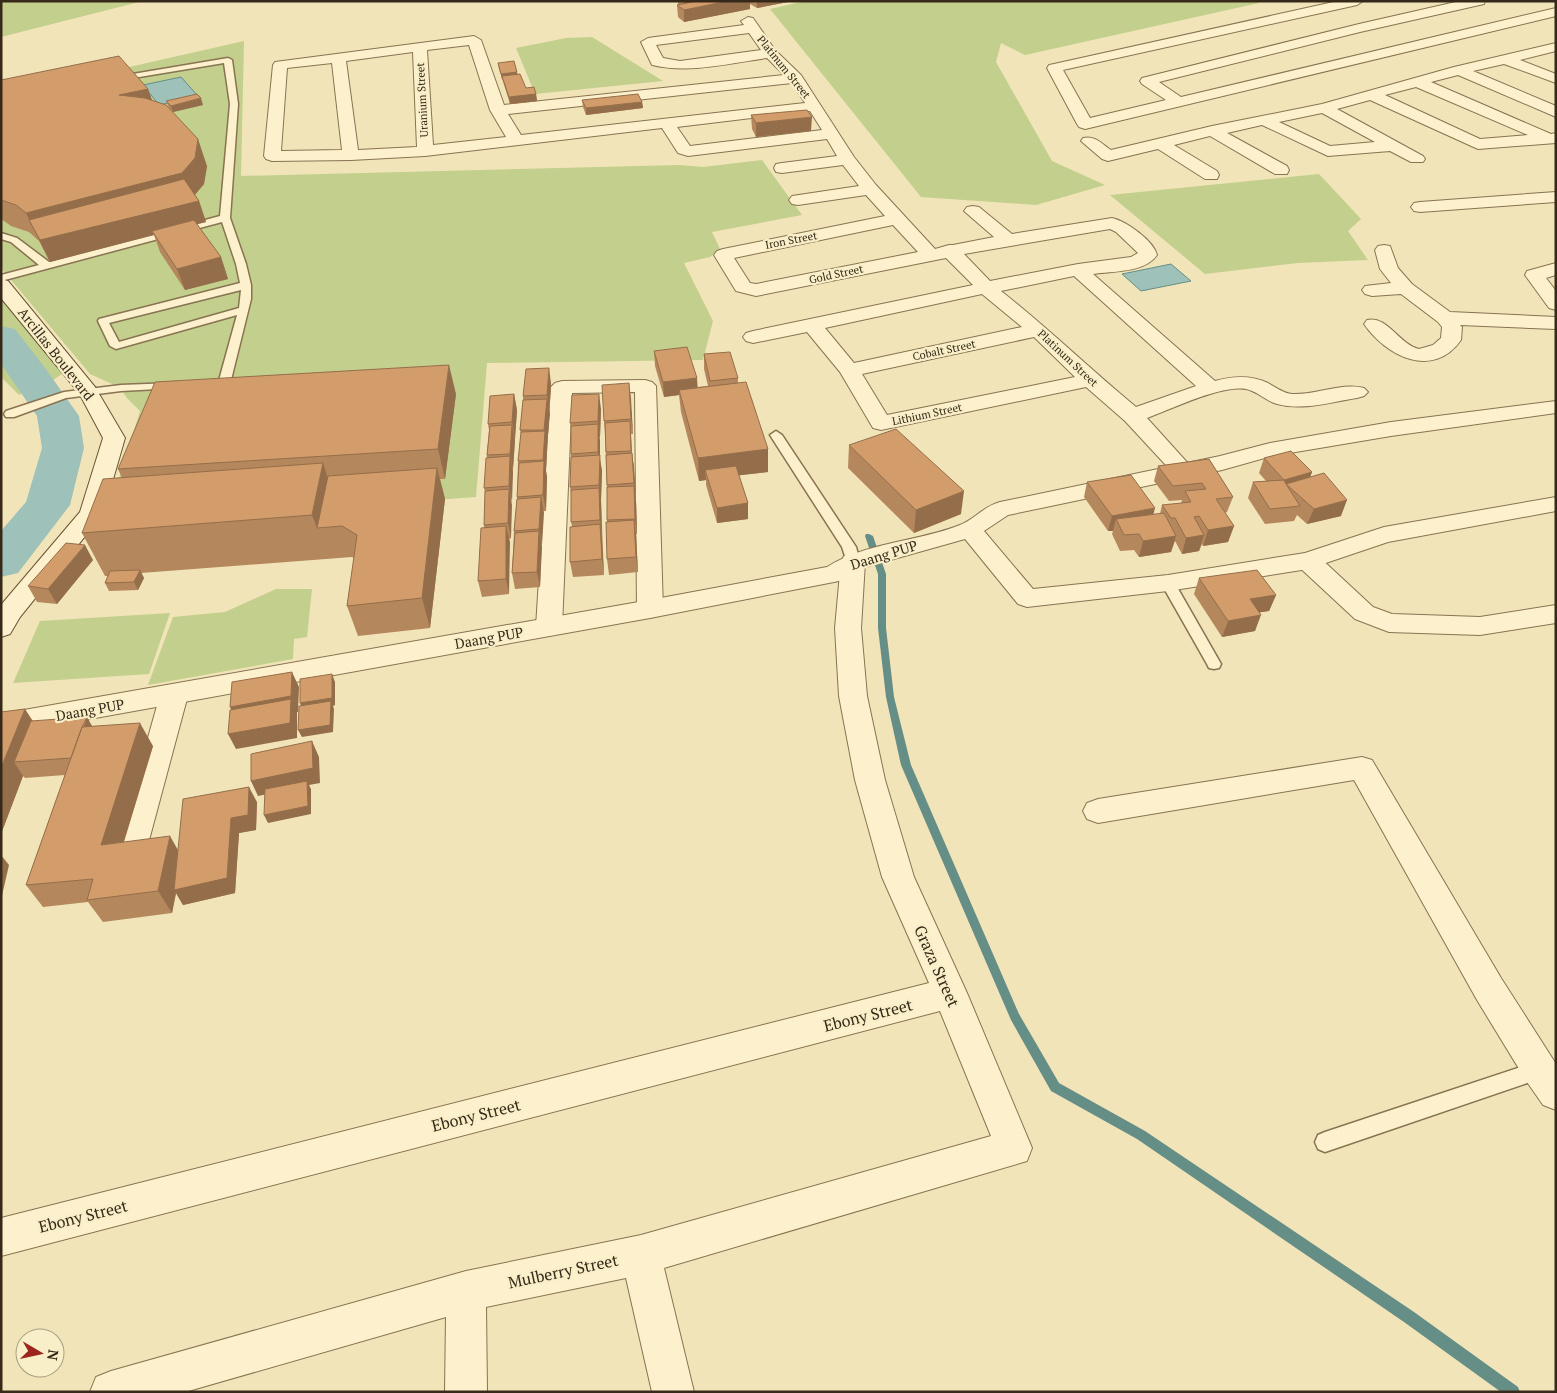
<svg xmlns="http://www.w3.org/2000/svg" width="1557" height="1393" font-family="'PT Serif',serif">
<rect width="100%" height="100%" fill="#f1e4b8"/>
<path fill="#c3cf8c" d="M1 1H143L1 37Z
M805 1H1256L1259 3 1025 55 1001 43 996 62 1052 161 1105 185 1036 205 921 197 770 9Z
M592 37 663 81 535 94 516 48 566 38Z
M244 41 241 176 680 165 703 167 762 160 802 215 712 232 720 249 710 257 684 263 713 321 703 360 487 363 476 497 105 524 140 411 126 397 121 388 90 374 1 268V96Z
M1319 174 1361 219 1348 231 1368 260 1298 263 1205 274 1110 195Z
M1 296 36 335 62 374 50 382 19 395 1 377Z
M276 589H312L307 637 294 639 293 659 148 685 173 617 225 612Z
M170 613 149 674 13 683 40 621Z"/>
<path fill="#9ec1b9" stroke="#658e87" d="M181 77 198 96 159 105 143 85Z
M1171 264 1191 281 1141 291 1122 274Z"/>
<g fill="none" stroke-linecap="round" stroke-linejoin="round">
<path fill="#658e87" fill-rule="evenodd" d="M866 534H869L873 536 886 574V628L894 697 911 765 1019 1014 1059 1083 1145 1131 1414 1312 1518 1387 1520 1392H1501L1404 1322 1137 1139 1051 1091 1011 1020 901 765 886 697 878 628V574L865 536Z"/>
<path fill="#9ec1b9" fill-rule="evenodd" d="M1 326 15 329 48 372 79 416 84 448 70 505 18 573 1 577V531L26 502 42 448 37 416 1 364Z"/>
<defs>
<path id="service" d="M228 58 232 60 238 104 230 218 246 264 251 285V299L230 384 224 387 218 384 237 315 116 349 110 346 98 321 99 319 240 283 236 264 222 222 1 281V275L39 265 11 242 1 239V233L17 238 49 262 220 216 230 104 224 63 115 81 111 79 115 77ZM241 290 239 308 119 342 109 323Z
M173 383 177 384 179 386 177 388 121 391 66 398 14 417H6L4 414 6 411 64 392 121 385Z
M776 431 782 435 856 547 860 562 858 565H848L842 547 770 435Z
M1168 578 1173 580 1221 664 1219 668 1214 669 1209 668 1207 664 1161 583 1163 580Z
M1539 1061 1546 1064 1549 1070 1546 1076 1539 1079 1325 1152 1318 1149 1315 1142 1318 1135 1325 1132Z"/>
<path id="minor" d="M1338 1H1363L1357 5 1063 70 1090 118 1166 100 1142 84 1140 81 1142 78 1359 24 1460 1H1485L1484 4 1360 32 1159 82 1181 97 1556 8V16L1085 129 1079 127 1077 124 1047 68 1049 65 1054 64Z
M748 17 753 18 775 50 801 75 854 157 876 185 935 249 949 245H953L994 237 964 211 967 207 973 206 979 207 1012 234 1112 218C1126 221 1154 241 1157 255 1145 273 1112 271 1093 274L1215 381C1233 376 1251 375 1268 383 1275 387 1283 393 1292 394 1316 395 1342 382 1364 388L1368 392 1364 396 1357 398C1331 402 1303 411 1277 404 1266 401 1257 391 1246 389 1220 385 1172 409 1147 418L1194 470 1191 475 1183 477 1175 475 1125 421 1086 387 881 430 873 428 840 372 807 332 753 343 746 341 743 337 746 333 753 331 973 285 946 258 756 296 736 291 714 255 717 251 723 249 885 216 866 195 798 205 792 204 789 200 792 196 859 186 843 165 782 173 776 172 774 168 776 164 782 163 837 156 827 139 688 156 678 153 662 128 425 156 351 160 272 161 266 159 264 156 273 65 275 62 474 36 481 40 504 105 784 75 767 58C730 63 689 74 652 65L641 42 648 38 744 25 741 21ZM749 33 761 50 680 61 663 58 656 45ZM469 45 490 110 506 137 433 145 427 50ZM413 52 417 147 358 150 346 61ZM332 63 342 150 281 151 287 68ZM792 83 805 103 521 135 508 114ZM810 111 822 130 690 146 677 127ZM893 225 918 252 756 284 750 283 734 258ZM1110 229 1116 232 1138 253 1131 257 1078 264 990 281 964 254ZM1074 276 1196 386 1136 407C1090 369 1048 328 1001 291ZM982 294 1022 327 854 363 825 328ZM1034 337 1075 377 887 415 862 374Z
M1556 43V51L1520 60 1556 74V83L1504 64 1473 71 1556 106V117L1458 75 1431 82 1551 134 1556 133V143L1478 149 1370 100 1337 109 1423 156 1425 159 1423 162H1411L1390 151 1328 156 1262 125 1227 133 1287 166 1289 170 1287 174H1275L1210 136 1174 145 1217 171 1219 175 1217 179H1205L1158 149 1108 161 1102 159 1081 141 1083 138C1095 135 1102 144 1111 150L1212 126 1322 104 1454 67ZM1416 87 1528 135 1480 139 1385 95ZM1322 113 1375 142 1330 146 1279 122Z
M1556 192V202L1420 212 1414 211 1411 207 1414 203 1420 202Z
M1384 245 1390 246 1398 268 1412 284 1450 312 1556 317V329L1460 325 1462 327 1461 340C1433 380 1386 356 1364 324L1367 320C1387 315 1399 344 1419 349L1433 345 1441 338 1442 327 1438 322 1401 294 1372 296 1365 294 1362 290 1365 286 1391 283 1380 269 1375 250 1378 246Z
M1556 263V275L1546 278 1556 291V310L1549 308 1525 275 1527 271Z
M645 380 652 382 656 386 663 609 659 615 650 618 641 615 637 609 635 392 572 393 562 627 558 633 549 636 540 633 536 627 551 387 555 383 562 381Z
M1308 553 1317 555 1373 607 1392 614 1480 617 1556 605V623L1480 635 1389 632 1355 619 1299 567 1296 561 1299 555Z
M853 554 862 556 865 562 861 628 867 696 885 780 914 877 967 993 1032 1148 1027 1161 664 1268 694 1392H652L626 1278 486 1307 487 1392H445L446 1317 185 1392H90L96 1377 111 1371 466 1271 641 1235 991 1136 940 1011 1 1256V1218L929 983 882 877 855 780 839 696 835 628 841 562 844 556Z
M174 685 184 688 188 695 144 859 140 868 129 872 118 868 114 859 160 695 164 688Z
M1362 757 1372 760 1501 978 1556 1064V1110L1543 1105 1527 1082 1477 1000 1354 780 1098 823 1087 819 1083 811 1087 803 1098 799Z"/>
<path id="tertiary" d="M1556 401V413L1391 436 1272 456 1222 470 1008 515 984 531 1033 589 1168 575 1305 553 1384 527 1556 497V511L1388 542 1308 569 1168 591 1027 607 1018 604 965 539 862 568 843 580 834 582 650 618 1 735V714L650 600 827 567C867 542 917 542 960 525 975 519 984 506 1000 502L1220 456 1270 443 1391 422Z"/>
<path id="secondary" d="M1 279 8 281 95 387 125 438 103 514 20 617 10 634 1 637V605L80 512 103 438 79 393 1 298Z"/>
</defs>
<use href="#service" stroke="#887352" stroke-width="3"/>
<use href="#minor" stroke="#887352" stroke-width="2"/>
<use href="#tertiary" stroke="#887352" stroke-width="2"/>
<use href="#secondary" stroke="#6a5336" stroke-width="2"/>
<use href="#service" fill="#fcf1cc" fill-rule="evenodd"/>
<use href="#minor" fill="#fcf1cc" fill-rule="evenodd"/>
<use href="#tertiary" fill="#fcf1cc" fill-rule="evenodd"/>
<use href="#secondary" fill="#fcf1cc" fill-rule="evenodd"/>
</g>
<path fill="#b5875c" d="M678 1H750V9L684 22 678 17 677 5H678Z
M750 1H793L757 8 750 4Z
M498 63 518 74 526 88 536 94 537 101 510 104 499 69Z
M1 80 148 89 152 101 207 166 204 184 195 195 199 201 206 222 197 224 221 257 228 279 185 290 160 252 154 235 50 262 39 241 29 232 11 226 1 219Z
M582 100 642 102 643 108 586 115 583 107Z
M166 101 203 105 173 112 169 108Z
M751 115 811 131 756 137 752 129Z
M654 351 697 378V387L708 386 704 369V354L738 378V383L768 472 739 475 748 503V519L717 523 706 485V480L699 481 681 412 679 395 664 397 655 366Z
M551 383 546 471 547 477 546 511H543L540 587 515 589 512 573 514 531 517 498 518 461 521 434 520 430 523 400V396Z
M629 383 633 434H631L632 453 634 468 636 499 637 534H636L638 572 609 575 607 559V491L605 433 604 421Z
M456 394 445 479H440L445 499 430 628 358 636 347 606 354 558 352 557 141 573 144 578 138 590 109 591 105 583 108 576H105L82 533 122 478 118 469Z
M514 394 517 410 513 469 511 502V538L509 539V594L482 597 478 581 484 528V525L485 492 484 488 489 430 488 424Z
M601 409 600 437H599L600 459 602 471 601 500 604 575 573 577 570 562 572 526 571 522V493L570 487 571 457V428L570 423Z
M849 445 961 514 914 533 848 468Z
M1264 458 1312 472 1310 477 1341 516 1307 524 1297 515 1294 521 1265 524 1248 498 1253 482 1266 481 1259 473Z
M1209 459 1233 497 1227 512 1225 513 1234 526 1228 542 1203 546 1202 544 1199 551 1182 554 1175 541 1171 552 1139 557 1134 550 1120 551 1112 534 1113 531H1108L1084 497 1087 482 1153 515 1160 514 1162 505 1181 503 1182 500 1169 501 1154 481 1158 466Z
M93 560 57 604 37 602 28 586Z
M1199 578 1276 595 1269 611 1259 612 1255 631 1222 637 1194 594Z
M1 712 33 721 92 726 153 746 124 842 178 850 257 802 256 830 239 833 235 893 183 905 176 893 172 913 103 922 88 902 43 907 26 885 65 775 25 778 23 776 1 834Z"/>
<path fill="#946e4b" d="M684 1H726L685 9Z
M728 1H750V9L684 22V10Z
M757 1H793L757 8Z
M517 72 518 79 502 76V80L501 74Z
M148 89 157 114 119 95Z
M536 94 537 101 510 104 509 97Z
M201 98 203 105 173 112 171 106Z
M642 102 643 108 586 115V108Z
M812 117 811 131 756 137V123Z
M198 139 207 166 204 184 191 199 199 201 206 222 155 235 152 231 154 235 50 262 26 213Z
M221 257 228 279 185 290 177 269Z
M449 365 456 394 445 479 438 449Z
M549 368 551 383 549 410 547 395Z
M697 378 698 393 679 390V395L664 397 663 382Z
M629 383 631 398 633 434 631 419Z
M514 394 517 410 515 438 512 422Z
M599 394 601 409 600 437 598 421Z
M547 399 550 414 547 445 544 430Z
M630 421 631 437 632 466 631 451Z
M598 424 600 440V459L602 471 601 500 602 535 600 520 599 485V461L598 452Z
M512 425 515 440 513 469 510 454Z
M545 431 547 446 546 471 547 477 546 511 543 495 544 466 543 460Z
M768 449V472L708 479 705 470 706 480 699 481 698 458Z
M632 453 634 468 636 499 634 483Z
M510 456 513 472 512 502 509 486Z
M323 463 337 506 317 528 312 515Z
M437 468 445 499 430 628 422 598Z
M1312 472 1306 488 1286 484 1284 480Z
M634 486 636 501 637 534 635 519Z
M509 489 512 505 511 538 508 523Z
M964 491 961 514 914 533 916 510Z
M541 497 544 513 542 545 539 529Z
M1347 500 1341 516 1307 524 1314 509Z
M748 503V519L717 523V508Z
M1155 508 1151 524 1116 519 1113 531H1108L1112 516Z
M634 520 636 536 638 572 636 557Z
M600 524 602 540 604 575 602 559Z
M506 526 510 542 509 594 506 579Z
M1234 526 1228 542 1203 546 1208 530Z
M539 531 542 547 540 587 537 572Z
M1204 535 1199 551 1182 554 1186 538Z
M1176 536 1171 552 1139 557 1143 541Z
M85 545 93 560 57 604 48 589Z
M140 570 144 578 138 590 134 582Z
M1276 595 1269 611 1244 615 1250 599Z
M1261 615 1255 631 1222 637 1228 621Z
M292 672 299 687 298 712H297V738L236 749 228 734 238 723 230 707Z
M332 674 335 682V705L333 706 334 709 333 732 302 737 298 730 303 711 300 703Z
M25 709 40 732 14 762 23 776 1 834V768Z
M87 717 96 733 71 758Z
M140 723 153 746 116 867 101 845Z
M312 741 319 757 320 783 309 785 311 789V814L268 823 264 815 307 786 258 796 251 781Z
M249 787 257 802 256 830 239 833 235 893 183 905 176 893 172 913 158 891 170 836 183 859 231 818Z
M1 855 9 865 1 900Z"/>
<path fill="#d39d6b" stroke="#946e4b" d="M697 1H728L684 10 677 5Z
M119 56 148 89 119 95 145 98 166 105 198 139 195 158 182 173 26 213 16 205 1 200V80Z
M514 61 517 72 501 74 498 63Z
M520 74 526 88 534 87 536 94 509 97 502 76Z
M197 94 201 98 171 106 166 101Z
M638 94 642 102 586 108 582 100Z
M807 110 812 117 756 123 751 115Z
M184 179 199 201 40 240 29 220Z
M194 220 221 257 177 269 152 231Z
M687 347 697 378 663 382 654 351Z
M730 352 738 378 710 381 704 354Z
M449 365 438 449 118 469 155 382Z
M549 368 547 395 523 396 526 369Z
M746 382 768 449 698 458 679 390Z
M629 383 631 419 604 421 602 385Z
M514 394 512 422 488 424 490 396Z
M599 394 598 421 570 423 572 395Z
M547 399 544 430H520L523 400Z
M630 421 631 451 606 452 605 423Z
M598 424V452L571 454V426Z
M512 425 510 454 487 455 490 426Z
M896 429 964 491 916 510 849 445Z
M545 431 543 460 518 461 521 432Z
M1291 451 1312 472 1284 480 1264 458Z
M632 453 634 483 607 485 606 455Z
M600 455 599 485 570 487 571 457Z
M510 456 509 486 484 488 486 458Z
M1209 459 1233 497 1216 499 1234 526 1208 530 1199 516 1194 517 1204 535 1186 538 1175 518H1171L1162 505 1191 502 1185 491 1206 489 1202 483 1173 486 1158 466Z
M544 461 543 495 517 497 519 463Z
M323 463 312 515 82 533 103 479Z
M736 466 748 503 717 508 705 470Z
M437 468 422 598 347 606 357 535 342 526 317 528 328 476Z
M1324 473 1347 500 1314 509 1286 484 1300 506 1270 509 1253 482 1284 480 1286 484Z
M1131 475 1155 508 1112 516 1087 482Z
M634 486 635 519 607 520V487Z
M599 488 600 520 571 522V490Z
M509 489 508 523 484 525 485 491Z
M541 497 539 529 514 531 517 499Z
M1164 513 1176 536 1143 541 1139 534 1124 535 1116 519Z
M634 520 636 557 607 559 606 522Z
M600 524 602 559 570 562V527Z
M506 526V579L478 581 481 528Z
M539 531 537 572 512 573 515 533Z
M66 543 85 545 48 589 28 586Z
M140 570 134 582 105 583 110 571Z
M1257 570 1276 595 1250 599 1261 615 1228 621 1199 578Z
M292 672 291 696 230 707 232 682Z
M332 674V698L300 703V679Z
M291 699 290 723 228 734 230 710Z
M331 701 330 725 298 730 299 706Z
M25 709 1 768V712Z
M87 717 82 727 71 758 14 762 31 721Z
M140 723 101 845 170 836 158 891 87 900 93 879 26 885 82 727Z
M312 741 313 768 251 781V754Z
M307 781 308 806 264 815 265 789Z
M249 787 248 815 231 818 227 878 174 890 183 799Z"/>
<g text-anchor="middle" stroke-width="4.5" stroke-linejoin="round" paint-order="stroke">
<g font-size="11" fill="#362919" stroke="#f8eec8">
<text transform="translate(784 67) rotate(51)" y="4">Platinum Street</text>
<text transform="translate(422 100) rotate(-93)" y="4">Uranium Street</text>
<text transform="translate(791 240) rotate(-11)" y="4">Iron Street</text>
<text transform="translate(836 274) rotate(-12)" y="4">Gold Street</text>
<text transform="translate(944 350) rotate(-12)" y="4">Cobalt Street</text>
<text transform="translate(1068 358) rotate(43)" y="4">Platinum Street</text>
<text transform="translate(927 414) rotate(-12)" y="4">Lithium Street</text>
</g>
<g font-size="14" fill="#362919" stroke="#f8eec8">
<text transform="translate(56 354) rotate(52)" y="5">Arcillas Boulevard</text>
<text transform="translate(884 555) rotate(-17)" y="5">Daang PUP</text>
<text transform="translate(489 638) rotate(-10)" y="5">Daang PUP</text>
<text transform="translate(90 710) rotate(-10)" y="5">Daang PUP</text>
</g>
<g font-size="16" fill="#362919" stroke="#f8eec8">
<text transform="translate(937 966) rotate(66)" y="6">Graza Street</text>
<text transform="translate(868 1015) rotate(-14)" y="6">Ebony Street</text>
<text transform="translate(476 1115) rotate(-14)" y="6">Ebony Street</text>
<text transform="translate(83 1216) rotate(-14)" y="6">Ebony Street</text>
<text transform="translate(563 1271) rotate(-12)" y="6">Mulberry Street</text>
</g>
</g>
<rect width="1557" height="1393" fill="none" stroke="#362919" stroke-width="5"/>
<g transform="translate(40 1353) rotate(99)"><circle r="24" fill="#f8eec8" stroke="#aa9f82"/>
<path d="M0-4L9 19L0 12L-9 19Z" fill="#9c251d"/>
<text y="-8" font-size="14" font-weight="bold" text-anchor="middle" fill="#362919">N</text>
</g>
</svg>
